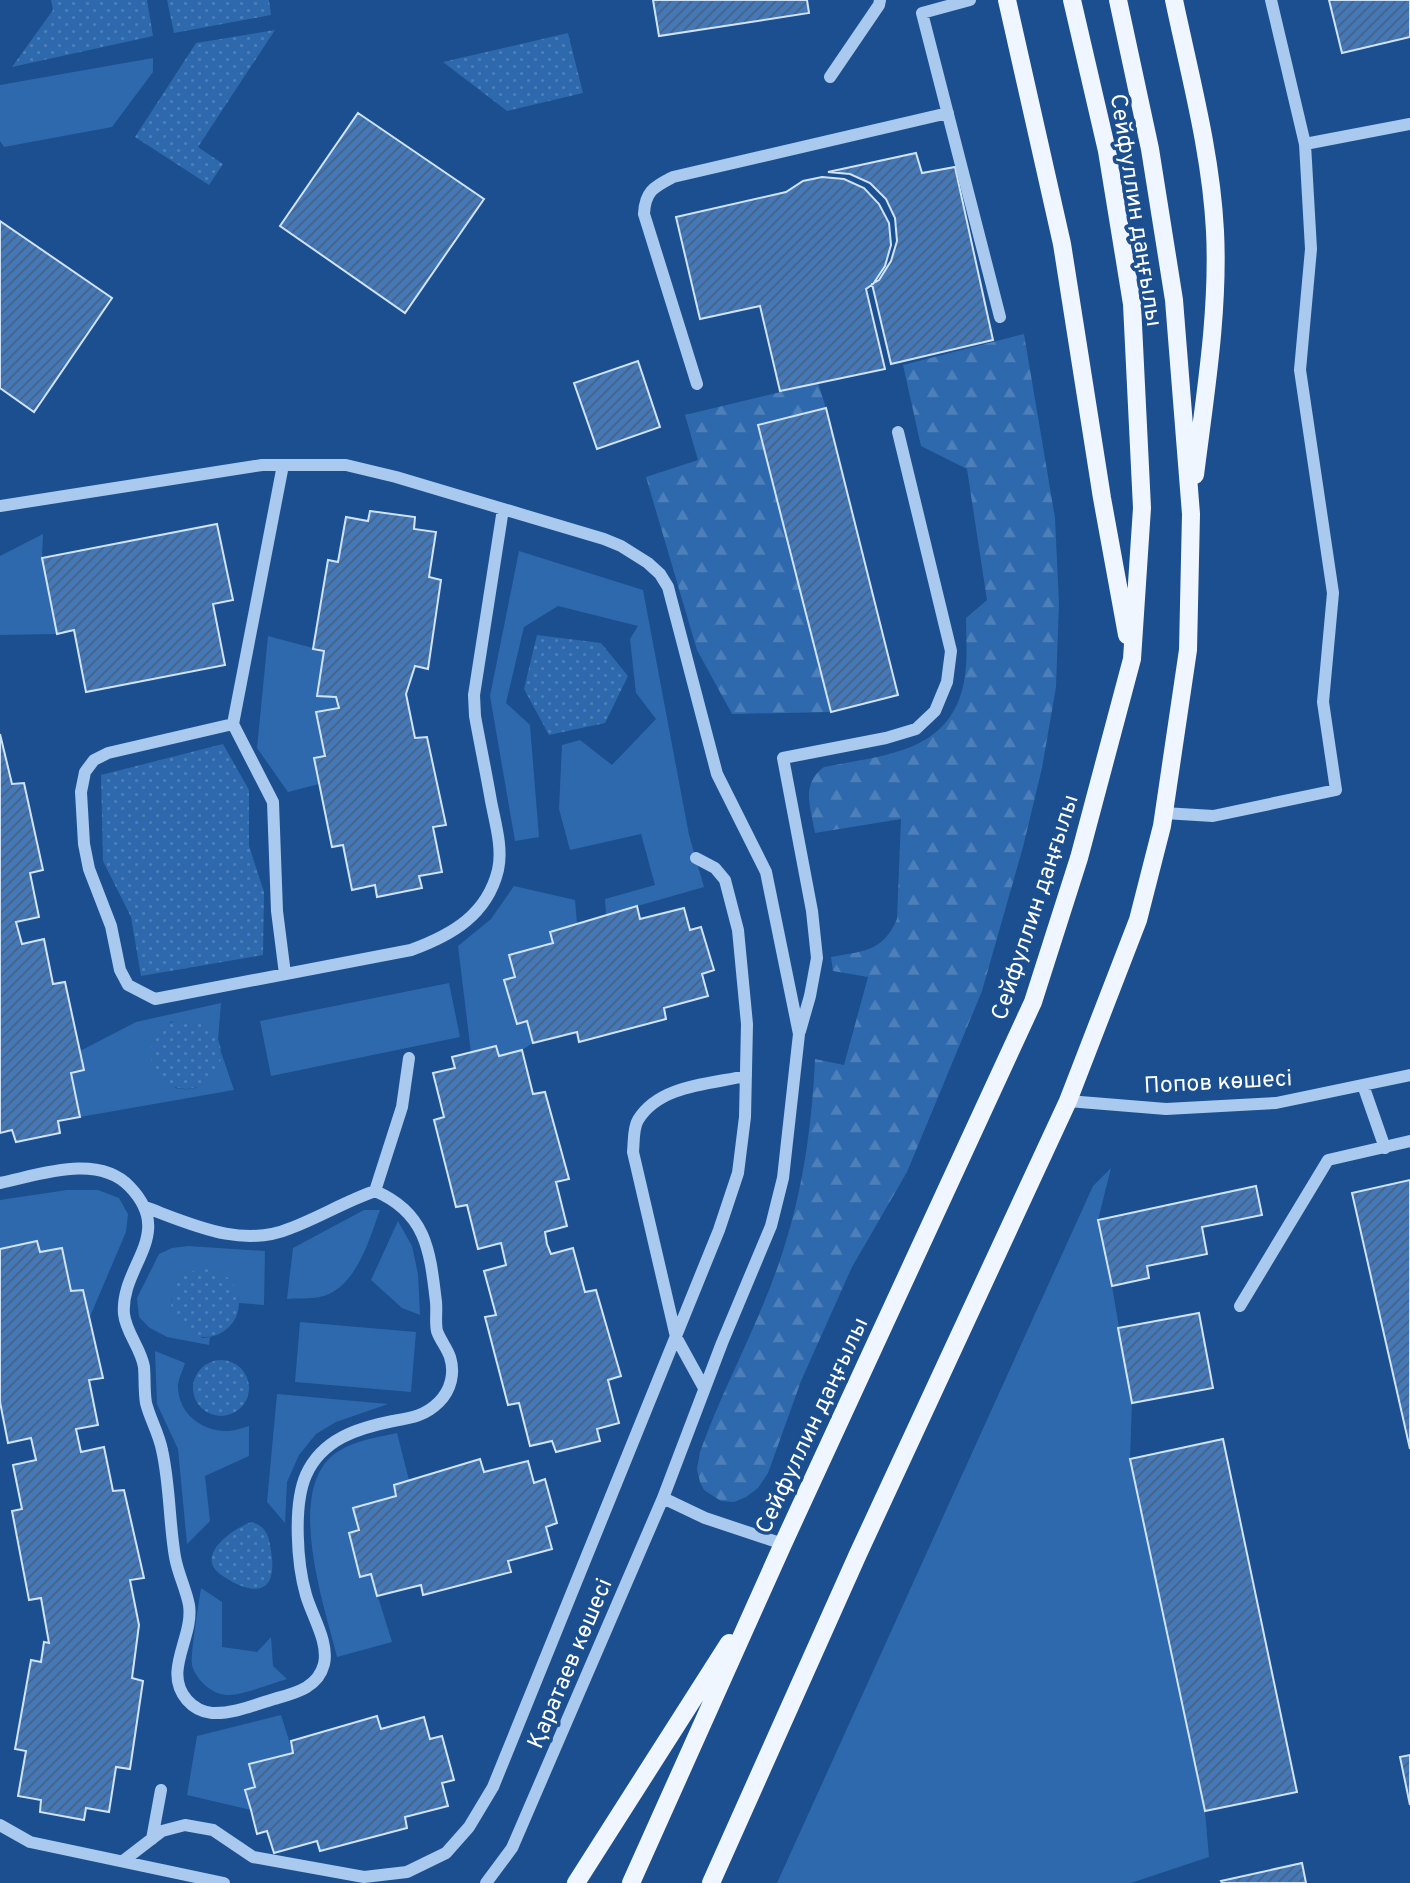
<svg xmlns="http://www.w3.org/2000/svg" width="1410" height="1883" font-family="Overpass,sans-serif">
<defs>
<pattern id="forest-firs" width="22" height="20" patternUnits="userSpaceOnUse" patternTransform="scale(1.75)"><rect width="22" height="20" fill="#2e69ad"/><path d="M5 1l3.5 6h-7zM16 11l3.5 6h-7z" fill="#4d80b9"/></pattern>
<pattern id="park-dots" width="8" height="8" patternUnits="userSpaceOnUse" patternTransform="scale(1.75)"><rect width="8" height="8" fill="#2e69ad"/><path d="M2 2h.1M6 6h.1" fill="none" stroke="#4d80b9" stroke-width="1.8" stroke-linecap="round"/></pattern>
<pattern id="building-hatch" width="6" height="6" patternUnits="userSpaceOnUse" patternTransform="scale(1.75)"><rect width="6" height="6" fill="#4478b7"/><path d="M-1 1l2-2M0 6l6-6M5 7l2-2" fill="none" stroke="#486282"/></pattern>
</defs>
<rect width="100%" height="100%" fill="#1b4f8f"/>
<path fill="#2e69ad" d="M153 58V72L112 127 4 147 0 141V85Z
M43 534 42 559 57 634 0 635V556Z
M519 551 643 590 689 835 704 887 606 915 605 899 655 885 641 834 570 850 559 809 562 745 580 740 612 765 656 719 636 693 630 639 638 626 558 606 524 627 506 703 530 725 539 837 515 841 490 696Z
M268 636 324 651 318 696 336 697 339 708 316 712 325 756 315 759 319 784 288 792 257 748Z
M514 886 575 900 577 924 551 932 553 943 509 955 515 977 504 981 517 1024 527 1021 533 1043 522 1050 499 1056 496 1046 471 1053 458 946 491 919Z
M449 983 460 1037 271 1076 260 1021Z
M221 1003 218 1041C207 1022 190 1017 170 1022L175 1088C182 1089 192 1091 199 1086 210 1079 220 1064 221 1052L234 1090 80 1117 71 1073 84 1070 80 1051 136 1022Z
M1111 1168 1098 1220 1112 1286 1132 1403 1130 1459 1205 1811 1209 1857 1131 1883H777L1093 1186Z
M67 1190H98L119 1198 128 1214 126 1232 89 1319 71 1291 62 1248 40 1252 36 1241 0 1249V1200Z
M364 1210H380C369 1240 356 1289 320 1297 310 1299 298 1298 287 1299L293 1248Z
M398 1221 412 1246 418 1274 420 1315 402 1308 371 1280Z
M188 1246 265 1251 264 1305 239 1303 237 1292 171 1298C171 1324 184 1326 203 1338L210 1337 209 1345 167 1337 150 1328 139 1317 137 1298 159 1254 172 1248Z
M300 1322 416 1332 411 1392 295 1382Z
M155 1351 185 1363C183 1370 179 1377 178 1384 177 1412 200 1431 227 1431 234 1431 242 1428 249 1426V1456L205 1476 210 1521 187 1544 178 1449 157 1404Z
M277 1394 388 1404 336 1422 316 1434 299 1455 287 1482 285 1523 267 1502Z
M397 1433 409 1480 394 1485 396 1496 353 1508 359 1530 349 1533 360 1577 371 1574 392 1642 337 1657C325 1607 286 1496 332 1456 350 1441 375 1438 397 1433Z
M201 1588 222 1602V1647L257 1652 271 1637 273 1666 287 1679C269 1684 247 1694 229 1695 213 1696 196 1680 192 1665 190 1656 199 1602 201 1588Z
M281 1715 293 1753 250 1764 255 1787 245 1790 251 1810 187 1795 197 1736Z"/>
<path fill="url(#forest-firs)" d="M1024 334 1055 518 1059 604 1056 687 1042 768 1023 847 982 991 907 1172 852 1267 801 1381 768 1473 758 1488 746 1497 734 1502 721 1501 704 1490 700 1482 697 1469 700 1452C724 1385 760 1322 782 1254 803 1191 812 1125 815 1059L844 1065 868 977 833 971 831 957C863 951 883 952 897 919L901 819 815 833C811 808 800 784 824 767 882 755 950 754 964 682 968 661 966 639 966 618L987 600 967 469 921 446 903 365Z
M818 383 826 408 758 426 831 712 732 714 697 650 646 477 698 460 685 415Z"/>
<path fill="url(#park-dots)" d="M51 0H147L153 36 12 67 53 10Z
M167 0H269L271 15 174 33Z
M275 30 198 147 223 164 209 185 135 137 196 43Z
M568 33 583 93 507 111 443 62Z
M537 635 601 643 628 676 605 723 549 735 524 689Z
M223 744 249 790V846L264 892 263 955 141 976 131 917 103 861 101 775Z
M151 1054a35 35 0 1 1 70 0a35 35 0 1 1-70 0Z
M171 1303a34 34 0 1 1 68 0a34 34 0 1 1-68 0Z
M193 1388a28 28 0 1 1 56 0a28 28 0 1 1-56 0Z
M252 1522C257 1524 262 1526 265 1531 269 1536 270 1544 271 1551 279 1599 249 1595 220 1574 194 1555 235 1527 252 1522Z"/>
<path fill="url(#building-hatch)" stroke="#cfe3fa" stroke-width="2" d="M653 0H807L809 13 659 36Z
M1329 0H1410V37L1342 53Z
M358 113 484 199 405 313 280 226Z
M916 153 922 173 955 167 993 340 891 364 872 284 879 280 891 261 897 241 895 218 886 199 870 183 850 174 828 172Z
M822 177 844 179 864 188 879 204 889 223 891 245 885 266 873 284 866 289 885 369 780 391 760 306 700 319 676 217 786 192 803 181Z
M0 221 112 298 34 412 0 388Z
M638 361 660 427 597 449 574 383Z
M826 408 898 695 831 712 758 425Z
M370 511 415 517 414 529 436 532 429 577 441 580 428 669 415 666 406 694 415 738 427 737 446 825 433 827 442 872 419 876 422 888 377 897 375 885 352 890 343 845 332 847 314 758 325 756 316 712 339 708 336 697 317 696 324 651 313 649 328 560 338 562 346 517 368 521Z
M217 524 233 600 213 604 225 665 86 692 74 630 57 634 42 558Z
M0 734 12 784 24 783 43 870 30 873 39 917 16 922 22 944 44 939 53 984 65 982 84 1070 71 1073 80 1117 58 1121 60 1133 16 1142 12 1130 0 1133Z
M637 906 640 919 684 908 690 930 701 927 714 970 702 974 708 996 664 1008 666 1019 579 1042 577 1032 533 1043 527 1021 517 1024 504 980 515 977 509 955 553 943 550 932Z
M496 1046 499 1056 522 1050 533 1094 545 1092 569 1179 556 1182 567 1226 545 1232 547 1244 551 1254 573 1248 585 1292 596 1290 621 1376 608 1380 619 1423 597 1429 600 1441 556 1452 552 1441 530 1446 519 1403 508 1405 485 1317 496 1315 484 1271 506 1265 501 1243 478 1249 467 1205 456 1207 434 1120 444 1117 433 1073 455 1068 452 1057Z
M1410 1180V1449L1352 1193Z
M1256 1186 1262 1215 1202 1227 1207 1254 1147 1266 1149 1278 1112 1286 1098 1220Z
M37 1241 40 1252 62 1248 71 1291 83 1290 103 1378 89 1380 98 1425 76 1429 81 1452 104 1447 113 1491 124 1490 144 1578 130 1580 139 1625 132 1678 143 1681 130 1769 116 1767 109 1812 86 1808 84 1820 40 1812 41 1800 18 1796 26 1751 15 1749 31 1660 41 1662 44 1642 49 1643 41 1598 29 1600 12 1511 22 1509 13 1465 36 1460 31 1438 8 1443 0 1402V1249Z
M1199 1313 1213 1388 1132 1403 1118 1328Z
M1223 1439 1297 1792 1205 1811 1130 1459Z
M480 1459 484 1472 528 1461 534 1483 545 1479 557 1523 546 1527 552 1549 508 1561 511 1572 423 1595 421 1585 377 1596 371 1574 360 1577 349 1533 359 1530 353 1508 396 1496 394 1485Z
M377 1716 381 1729 424 1717 430 1739 442 1736 454 1780 442 1783 448 1806 405 1817 407 1828 320 1851 317 1841 274 1853 267 1831 257 1834 251 1810 245 1790 255 1787 249 1764 293 1753 291 1741Z
M1410 1755V1805L1400 1757Z
M1302 1863 1306 1883H1222L1221 1881Z"/>
<g fill="none" stroke-linecap="round" stroke-linejoin="round">
<path stroke="#a9c9ee" stroke-width="12" d="M970 0 922 13 1000 317
M830 77 879 5 880 0
M1305 144 1410 124
M697 384 644 214C645 191 654 187 673 177L948 113
M283 465 233 724 108 753 94 760 85 772 81 792 84 844 89 869 111 926 120 970 128 985 155 999 411 950C452 935 487 915 498 870 503 848 495 822 491 801 486 772 480 744 475 716L474 695 503 509
M0 506 262 465H346L396 477 604 539 621 546 648 563 660 574 668 587 717 774 766 872 799 1034 783 1178 771 1226 722 1343 663 1498
M233 724 273 802 277 911 285 974
M1164 813 1213 816 1336 790 1323 702 1333 593 1300 370 1311 249 1305 144 1271 0
M800 1031 810 996 817 958 812 911 783 758 886 738 916 729 935 711 947 682 951 651 898 432
M1363 1085 1385 1148
M1068 1101 1166 1109 1276 1103 1410 1075
M0 1183C39 1175 98 1153 130 1187 176 1235 120 1266 124 1314 126 1333 141 1348 144 1367 145 1379 144 1391 146 1403 150 1419 159 1434 162 1450 170 1485 169 1522 175 1557 178 1574 186 1589 189 1605 194 1638 162 1671 187 1700 194 1708 202 1712 212 1713 233 1714 254 1705 274 1699 295 1693 318 1688 324 1664 329 1642 312 1616 306 1595 297 1564 293 1505 306 1475 322 1439 358 1428 393 1421 411 1418 425 1416 439 1402 451 1390 455 1373 450 1357 447 1348 440 1340 437 1331 435 1322 437 1311 436 1302 430 1252 427 1213 375 1191 346 1201 320 1217 291 1228 242 1249 191 1224 145 1207
M375 1191 402 1107 409 1058
M1240 1306 1328 1160 1410 1141
M704 1388 676 1337 633 1152C634 1142 633 1128 638 1120 659 1085 710 1084 746 1076
M0 1825 30 1842 224 1883
M152 1839 161 1790
M123 1861 162 1831 185 1825 213 1830 253 1857 364 1877 407 1872 446 1853 469 1827 493 1787 719 1230 738 1173 745 1117 747 1024 738 930 725 880 715 868 696 858
M486 1883 512 1848 663 1498 705 1518 783 1544"/>
<path stroke="#f0f6ff" stroke-width="18" d="M1007 0 1062 244 1102 498 1127 635
M1174 0C1190 76 1211 153 1215 231 1219 312 1205 395 1195 475
M576 1883 729 1643
M631 1883 783 1544 1033 1002 1079 858 1132 659 1142 508 1132 304 1107 151 1072 0
M711 1883 858 1554 1068 1101 1138 920 1162 826 1188 650 1191 514 1174 300 1150 149 1118 0"/>
</g>
<g text-anchor="middle" stroke-width="7" stroke-linejoin="round" paint-order="stroke">
<g font-size="23" fill="#fff" stroke="#1b4f8f">
<text transform="translate(1137 210) rotate(81)" y="8">Сейфуллин даңғылы</text>
<text transform="translate(1034 907) rotate(-72)" y="8">Сейфуллин даңғылы</text>
<text transform="translate(1218 1081) rotate(-3)" y="8">Попов көшесі</text>
<text transform="translate(811 1425) rotate(-65)" y="8">Сейфуллин даңғылы</text>
<text transform="translate(569 1663) rotate(-67)" y="8">Қаратаев көшесі</text>
</g>
</g>
</svg>
